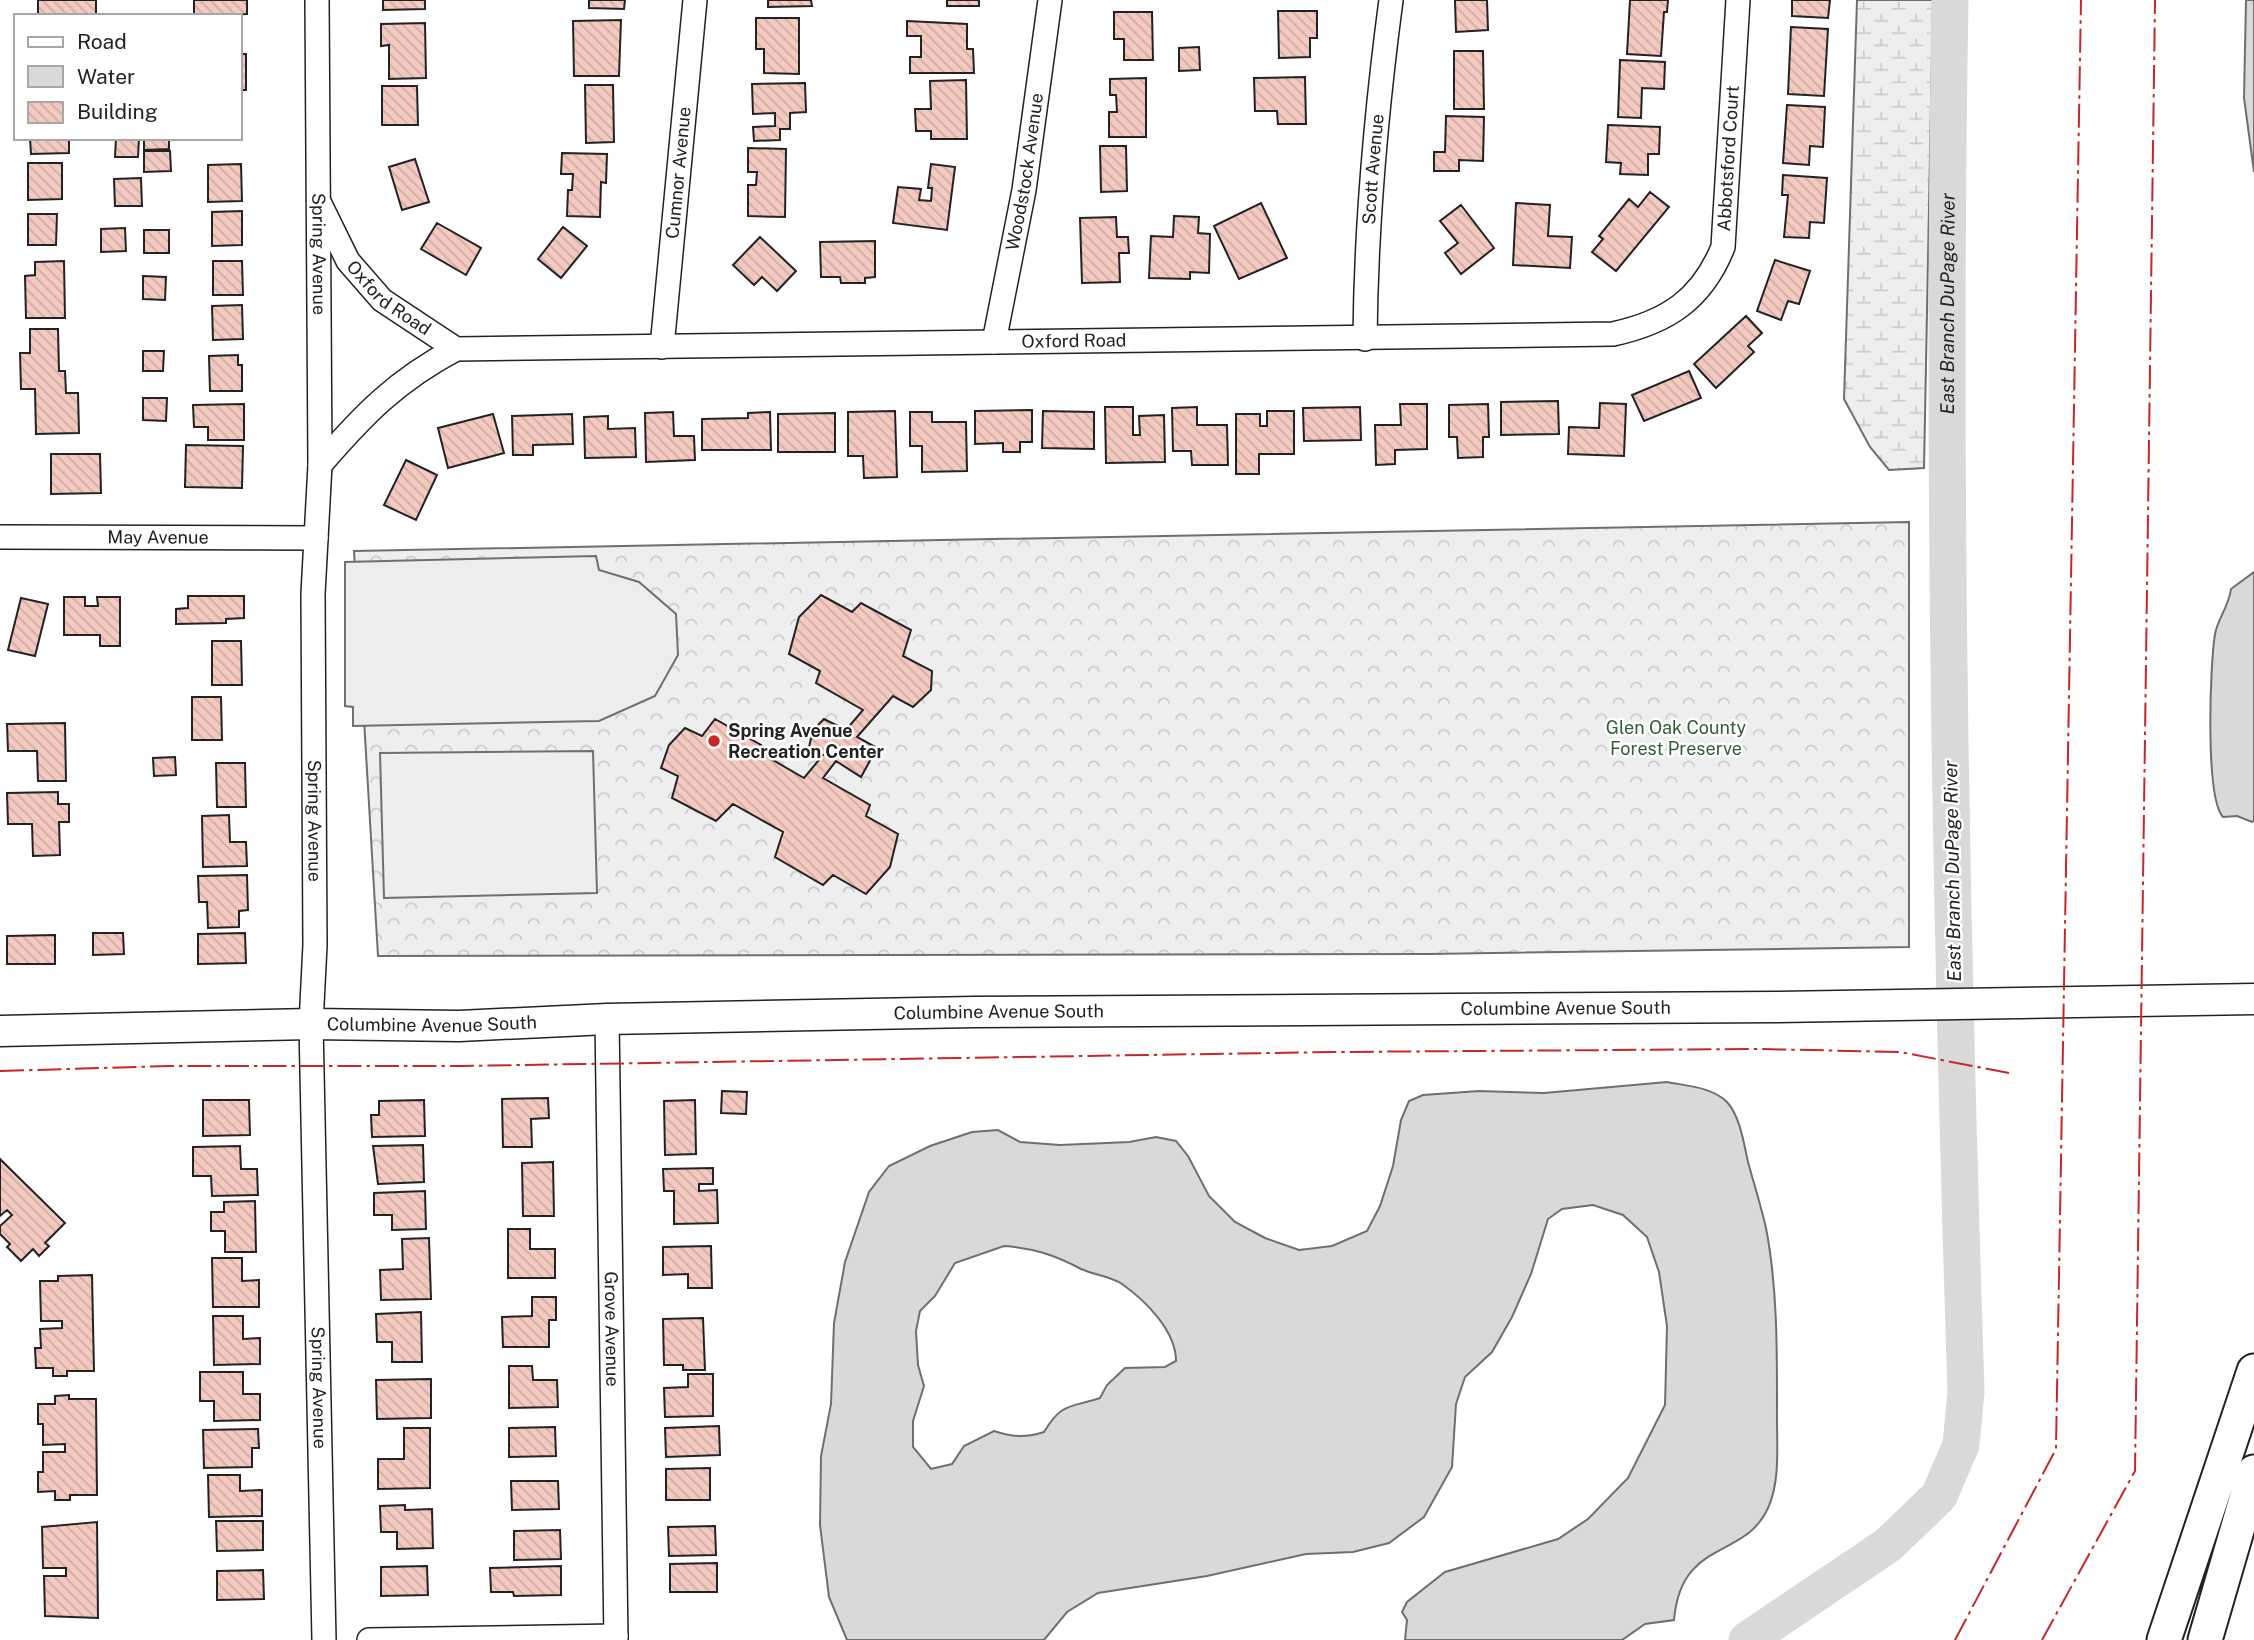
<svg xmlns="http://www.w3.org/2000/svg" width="2254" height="1640" font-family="'Public Sans',sans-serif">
<defs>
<pattern id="forest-crowns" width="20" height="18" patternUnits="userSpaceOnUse" patternTransform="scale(1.75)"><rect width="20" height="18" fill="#eee"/><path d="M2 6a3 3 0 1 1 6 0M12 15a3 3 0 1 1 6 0" fill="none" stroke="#ccc"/></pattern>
<pattern id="wetland-marsh" width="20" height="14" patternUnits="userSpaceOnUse" patternTransform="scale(1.75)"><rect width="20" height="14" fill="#eee"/><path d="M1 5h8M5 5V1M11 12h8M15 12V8" fill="none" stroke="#ccc"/></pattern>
<pattern id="building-back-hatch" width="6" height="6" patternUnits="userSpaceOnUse" patternTransform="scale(1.75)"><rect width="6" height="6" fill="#f3c9c0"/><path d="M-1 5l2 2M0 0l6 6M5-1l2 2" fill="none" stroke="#d0aca5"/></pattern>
</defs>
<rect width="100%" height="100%" fill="#fff"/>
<path fill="url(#forest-crowns)" stroke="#6f6f6f" stroke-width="2" d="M1909 522V947L1429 954 378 956 354 551Z"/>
<path fill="url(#wetland-marsh)" stroke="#6f6f6f" stroke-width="2" d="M1857 0H1933L1924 468 1889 470 1870 447 1844 399Z"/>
<path fill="#eee" stroke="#6f6f6f" stroke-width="2" d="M593 751 597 893 384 898 380 753Z"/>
<path fill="#ededed" stroke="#6f6f6f" stroke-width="2" d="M596 556 599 570 639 582 676 614 678 655 655 696 599 721 353 726V707L345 706V562Z"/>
<path fill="#d9d9d9" stroke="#6f6f6f" stroke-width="2" fill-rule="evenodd" d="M2246 0H2254V172L2244 98Z
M2254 572V821L2252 822 2237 816 2223 817C2205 798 2210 664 2215 634 2218 618 2229 606 2231 589Z
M1667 1082C1687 1086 1712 1087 1727 1102 1740 1116 1744 1144 1748 1162 1754 1184 1761 1206 1766 1228 1778 1290 1777 1357 1777 1419 1777 1448 1780 1482 1768 1508 1745 1560 1681 1538 1674 1620L1645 1624 1622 1640H1405L1407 1620 1402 1612 1407 1602 1445 1572 1558 1539 1588 1519 1628 1478 1665 1405 1667 1326 1659 1272 1647 1237 1623 1215 1593 1205 1562 1209 1548 1219 1531 1274 1512 1317 1492 1352 1465 1377 1456 1404 1452 1467 1424 1517 1389 1543 1353 1552 1306 1554 1207 1576 1098 1593 1067 1612 1044 1640H847L829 1597 820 1525 821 1456 831 1404 834 1323 845 1262 869 1192 889 1166 930 1146 972 1132 998 1130 1020 1142 1060 1145 1129 1142 1156 1137 1176 1141 1188 1156 1209 1196 1235 1222 1265 1238 1299 1250 1332 1246 1367 1231 1380 1206 1393 1166 1401 1120 1409 1101 1423 1095 1479 1091 1544 1093ZM1004 1246C1033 1248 1055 1255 1081 1269 1094 1275 1110 1276 1122 1284 1146 1301 1176 1331 1176 1361L1165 1367 1125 1368 1107 1385 1100 1398C1070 1408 1062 1402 1044 1432 1026 1438 1012 1437 994 1431L964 1446 952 1464 931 1469 913 1447V1421L924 1386 918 1365 916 1331 920 1311 935 1296 955 1263Z"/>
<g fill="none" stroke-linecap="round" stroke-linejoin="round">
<path stroke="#d9d9d9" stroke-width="37" id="s1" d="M1747 1640 1888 1545 1939 1496 1961 1445 1966 1392C1951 928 1942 464 1950 0"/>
</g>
<path fill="url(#building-back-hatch)" stroke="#222" stroke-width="2" d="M38 0H96V16H38Z
M194 0H247V14L194 16Z
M383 0H425V9L383 10Z
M589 0H625L624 9 589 8Z
M768 0H811L812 6 768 7Z
M947 0H979V6H947Z
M1455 0H1487L1488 30 1456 32Z
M1630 0H1668L1667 12H1664L1661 56 1627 54Z
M1792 0H1830L1828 18 1792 16Z
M1278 11H1317V38H1310V57L1279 58Z
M1114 12H1152L1153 60H1124V39H1114Z
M756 18H799V74L764 73V49H756Z
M621 20 619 76H574L573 21Z
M907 21 967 24V49H973L974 73H910V57H921V36H907Z
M425 23 426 78 389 79V45L381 46V24Z
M1791 27 1828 29 1824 96 1788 94Z
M1199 47 1200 70 1179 71V48Z
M1454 51H1483L1484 109H1454Z
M240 54H246V90H240Z
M1620 60 1665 62 1664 89 1642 88 1641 118 1618 117Z
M1305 77 1306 124H1278L1277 111H1255L1254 78Z
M1146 78V137H1109V112H1117L1116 95H1110V79Z
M966 80 967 139H931V131H916L915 109H931L930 81Z
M805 83 806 112 790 113V129H780V140L754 141 753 127 775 126V113L753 114 752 84Z
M585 85H613L614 142 586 143Z
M382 86H417L418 125H382Z
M1787 105 1825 107 1823 147 1810 146 1809 165 1783 163Z
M1446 116 1484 117 1483 161 1459 160V171H1434V152H1445Z
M1608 125 1660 127 1659 154H1648V175L1620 174 1621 163 1606 162Z
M30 138 69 140V153L31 154Z
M116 138H139L138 157H115Z
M144 138H169V149L144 150Z
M1100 146H1126L1127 191 1101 192Z
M748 148 786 149 785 217 748 216V185H756L757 172H748Z
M144 151H170L171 171 144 172Z
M562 153 607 154 606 183 601 182 600 217 567 216 568 190H572L573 174H561Z
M415 159 429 202 402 210 389 167Z
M28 163H62V199L28 200Z
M241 164 242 201 208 202V165Z
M931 164 955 167 947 230 893 223 898 187 921 189 919 200 931 201 932 188H928Z
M1783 175 1827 178 1824 223 1810 222 1809 238 1784 237 1788 195H1782Z
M141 178 142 206H115L114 179Z
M1650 192 1669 207 1616 271 1592 252 1603 239 1599 236 1629 199 1638 207Z
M1261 203 1287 258 1239 279 1214 226Z
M1516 203 1550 205 1548 236 1572 237 1570 268 1513 265Z
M1461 205 1494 248 1461 274 1445 253 1458 243 1440 221Z
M242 211V245L212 246V212Z
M28 214H57L56 245H28Z
M1174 216 1199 217 1198 233 1210 234 1209 273 1190 272V279L1149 278 1151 236 1173 237Z
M1116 217 1117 237H1128L1129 253H1119L1120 282 1082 283 1080 218Z
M437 223 481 248 466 275 421 249Z
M563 227 587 246 561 278 538 259Z
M125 228 126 251 101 252V229Z
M144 230H169V253H144Z
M760 237 796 271 777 291 762 277 754 285 733 265Z
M875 241V277L865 278V283H841L840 277H821L820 242Z
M1775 260 1810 271 1799 304 1788 301 1781 320 1757 311Z
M64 261 65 318H26L25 276 35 275V262Z
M213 261H242L243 295H213Z
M143 276 166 277 165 300 143 299Z
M242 305 243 339 213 340 212 306Z
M1746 316 1762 333 1748 346 1754 352 1716 388 1694 364Z
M30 329H58L59 371H65L66 393H78L79 433 36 434 35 389H21L20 353H30Z
M143 351H164L163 371H143Z
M238 355V365H242V391H210L209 356Z
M1689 371 1701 398 1644 421 1632 395Z
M143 398H167L166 421 143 420Z
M1558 401 1559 434 1501 435V402Z
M1600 403 1626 404 1624 456 1568 454 1569 427 1599 428Z
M244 404V440H208V427H194L193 405Z
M1400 404H1427V449L1395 450V464L1376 465 1375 425H1401Z
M1488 404 1489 437H1483V457L1458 458 1457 437H1449V405Z
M1105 407H1133V435H1140L1139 416 1164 415 1165 462 1106 463Z
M1197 407V425H1227L1228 465H1192L1191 451H1173L1172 408Z
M1360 407 1361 440 1304 441 1303 408Z
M1032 410V442H1020V452H1003V443L975 444V411Z
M895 411 897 477 864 478 863 456H848V412Z
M1043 411 1094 412V449L1042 448Z
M1267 411H1294V454H1259V474H1236V414H1260V426H1267Z
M673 412 674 436H694L695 460 646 462 645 413Z
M770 412 771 450H702V419L748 418V413Z
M910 412H932V422H966L967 471 922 472V446H910Z
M835 413V452H778V414Z
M493 414 504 453 448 468 438 428Z
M572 414 573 444 533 445V455H513L512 416Z
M608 416V429L635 428 636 457 585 458 584 417Z
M186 445 243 446 242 488 185 487Z
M51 454H100L101 493 51 494Z
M406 460 437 475 416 520 384 505Z
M821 595 852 612 861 603 911 630 903 656 932 671 931 690 913 707 893 696 857 737 877 748 861 777 836 761 823 778 870 805 866 816 898 834 890 867 866 894 833 875 823 885 775 857 783 832 733 804 716 821 672 798 678 776 661 768 669 745 685 728 702 736 715 719 761 745 759 752 804 778 823 755 809 747 813 730 824 719 846 730 863 710 816 683 820 671 789 654 799 617Z
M188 596H244V618L226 619V623L176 624V609L188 608Z
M64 597H85V606H98L97 597H120V646H100V635H64Z
M21 598 48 604 35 656 8 650Z
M212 641H241L242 685H212Z
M192 697H221L222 740H192Z
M65 723 66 781H38L37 751H8L7 724Z
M175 757 176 775 154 776 153 758Z
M216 763H245L246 807H217Z
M58 792V804H69V822H59L60 855 33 856 32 824H8L7 793Z
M229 815 230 842H246L247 866 203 867 202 816Z
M247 875 248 910 239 911V927L208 928 207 902H199L198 876Z
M93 933H123L124 954 93 955Z
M245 933 246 963 198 964V934Z
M55 935V964H7V936Z
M722 1091 747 1092 746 1114 721 1113Z
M548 1098 549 1118 531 1119 532 1147H503L502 1099Z
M203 1100H249L250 1135 203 1136Z
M424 1100 425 1136 372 1137 371 1115H379V1101Z
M695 1100 696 1154 665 1155 664 1101Z
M423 1145 424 1182 378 1184 373 1146Z
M240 1146 241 1169H257L258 1195 212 1196 211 1176H193V1147Z
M0 1159 65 1223 45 1243 49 1246 39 1256 33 1249 21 1261 7 1247 10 1244 0 1234V1226L12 1215 7 1210 0 1216Z
M553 1162 554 1216H523L522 1163Z
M713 1168V1184H699V1191L717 1190 718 1223 674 1224V1191H664L663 1169Z
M425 1191 426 1229 392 1230V1215H374V1193Z
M255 1201 256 1252H225V1231H211V1212H224V1202Z
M508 1229H530V1249H555V1278H508Z
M429 1238 431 1299 381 1300 380 1270 403 1269 402 1239Z
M711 1246 712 1288H688V1274L663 1275V1247Z
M212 1258H242V1281L259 1280V1307H213Z
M92 1275 94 1371H67V1376H53V1368H36L35 1348H41L40 1329 62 1328V1321H41L40 1281H58V1276Z
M532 1297H556V1320H549V1347H503L502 1317 532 1316Z
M421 1312 422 1362H392V1342H377L376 1314Z
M213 1316H243V1339L260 1338V1364L214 1365Z
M703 1318 705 1370H683V1365H664L663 1319Z
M509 1366H532L533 1380H557L558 1407 509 1408Z
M200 1372H243V1394H260V1420L214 1421V1401H200Z
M688 1374H713V1416L665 1417 664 1388 688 1387Z
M431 1379V1418L377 1419 376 1380Z
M69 1395V1399H96L97 1495H70V1500H55V1491L38 1492V1472H43V1452H65V1444L43 1445V1424H38V1404H55V1396Z
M719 1426 720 1455 666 1457 665 1428Z
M555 1427 556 1456 509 1457V1428Z
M404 1428H430V1488L378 1489V1459H404Z
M258 1429 259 1448H252V1467L204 1468 203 1430Z
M710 1468V1500H666V1469Z
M208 1475H240V1491L262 1490V1516L209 1517Z
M511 1481H558L559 1509 512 1510Z
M405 1505V1510L432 1509 433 1548 397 1549V1532H381L380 1506Z
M216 1521H263V1550L217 1551Z
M97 1522 98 1618 45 1616 44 1576H66V1568H43L42 1527Z
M715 1526 716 1555 669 1556 668 1527Z
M560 1530 561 1559 514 1560V1531Z
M717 1563V1592H670V1564Z
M427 1566 428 1595 381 1596V1567Z
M561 1566V1595L514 1596 513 1592H491L490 1568Z
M263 1570 264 1599 217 1600V1571Z"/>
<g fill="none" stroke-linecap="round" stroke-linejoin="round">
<defs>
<g id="minor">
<path id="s2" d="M317 0 320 465 313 594 315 945 311 1024 324 1640"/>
<path id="s3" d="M320 204 348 261 382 300 456 349"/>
<path id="s4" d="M1365 339C1366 225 1376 113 1391 0"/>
<path id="s5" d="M994 342 1024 190 1050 0"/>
<path id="s6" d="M662 347 695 0"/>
<path id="s7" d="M320 465C363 415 397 380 456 349L1613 334C1668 322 1702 299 1723 247L1738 0"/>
<path id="s8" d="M0 537 316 538"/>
<path id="s9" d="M607 1019 616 1640"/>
<path d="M369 1640 616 1636"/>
</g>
<g id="major">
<path id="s10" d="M0 1031 311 1024 459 1026 607 1019 974 1012 1777 1007 2254 999"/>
</g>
<path id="highway" d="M2164 1640 2254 1371
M2205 1640 2254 1472"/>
</defs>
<use href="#minor" stroke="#222" stroke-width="26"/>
<use href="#major" stroke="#222" stroke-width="33"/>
<use href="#highway" stroke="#222" stroke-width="37"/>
<use href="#minor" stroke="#fff" stroke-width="23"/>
<use href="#major" stroke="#fff" stroke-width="30"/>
<use href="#highway" stroke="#fff" stroke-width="33"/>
<path stroke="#c62828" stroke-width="2" stroke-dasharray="24 5 3.5 5" stroke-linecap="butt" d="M0 1071 170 1066H461L1334 1052 1760 1049 1900 1052 2009 1073
M1955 1640 2056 1449 2081 0
M2042 1640 2135 1471 2155 0"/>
</g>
<circle fill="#c62828" stroke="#fff" stroke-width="2.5" cx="714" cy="741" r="7"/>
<g text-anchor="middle" stroke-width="5" stroke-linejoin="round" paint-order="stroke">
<g font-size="18" fill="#222" stroke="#fff">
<text dy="6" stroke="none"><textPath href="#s7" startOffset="1573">Abbotsford Court</textPath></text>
<text dy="6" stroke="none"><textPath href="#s4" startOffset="170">Scott Avenue</textPath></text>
<text dy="6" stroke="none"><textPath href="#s5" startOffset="173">Woodstock Avenue</textPath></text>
<text dy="6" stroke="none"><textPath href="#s6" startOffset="175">Cumnor Avenue</textPath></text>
<text dy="6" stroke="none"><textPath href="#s2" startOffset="254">Spring Avenue</textPath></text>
<text dy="6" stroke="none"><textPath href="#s3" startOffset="119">Oxford Road</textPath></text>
<text dy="6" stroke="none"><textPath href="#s7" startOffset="798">Oxford Road</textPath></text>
<text dy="6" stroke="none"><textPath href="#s8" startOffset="158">May Avenue</textPath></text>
<text dy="6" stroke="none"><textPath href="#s2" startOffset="821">Spring Avenue</textPath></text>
<text dy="6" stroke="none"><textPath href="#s10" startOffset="1566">Columbine Avenue South</textPath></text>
<text dy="6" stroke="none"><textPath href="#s10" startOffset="999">Columbine Avenue South</textPath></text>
<text dy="6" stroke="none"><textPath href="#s10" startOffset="432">Columbine Avenue South</textPath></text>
<text dy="6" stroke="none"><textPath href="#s9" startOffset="310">Grove Avenue</textPath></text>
<text dy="6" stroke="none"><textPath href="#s2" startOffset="1388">Spring Avenue</textPath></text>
</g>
<g font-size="18" fill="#2f5e38" stroke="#fff">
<text x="1676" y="734">Glen Oak County<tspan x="1676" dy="21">Forest Preserve</tspan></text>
</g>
<g font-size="18" font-weight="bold" fill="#222" stroke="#fff" text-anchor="start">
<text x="728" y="737">Spring Avenue<tspan x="728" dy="21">Recreation Center</tspan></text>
</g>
<g font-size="19" font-style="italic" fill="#222" stroke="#fff">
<text dy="7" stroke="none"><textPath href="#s1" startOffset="1438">East Branch DuPage River</textPath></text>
<text transform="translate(1952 871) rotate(-91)" y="7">East Branch DuPage River</text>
</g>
</g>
<rect x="14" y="14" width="228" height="126" fill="#ffffff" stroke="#a7a7a7" stroke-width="2"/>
<rect x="28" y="37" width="35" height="10" fill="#ffffff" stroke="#a7a7a7" stroke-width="2"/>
<text x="77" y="49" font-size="21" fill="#222222">Road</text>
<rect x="28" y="66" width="35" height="21" fill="#d9d9d9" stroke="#a7a7a7" stroke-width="2"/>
<text x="77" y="84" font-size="21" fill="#222222">Water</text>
<rect x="28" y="102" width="35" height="21" fill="url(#building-back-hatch)" stroke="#a7a7a7" stroke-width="2"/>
<text x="77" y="119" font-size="21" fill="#222222">Building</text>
</svg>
